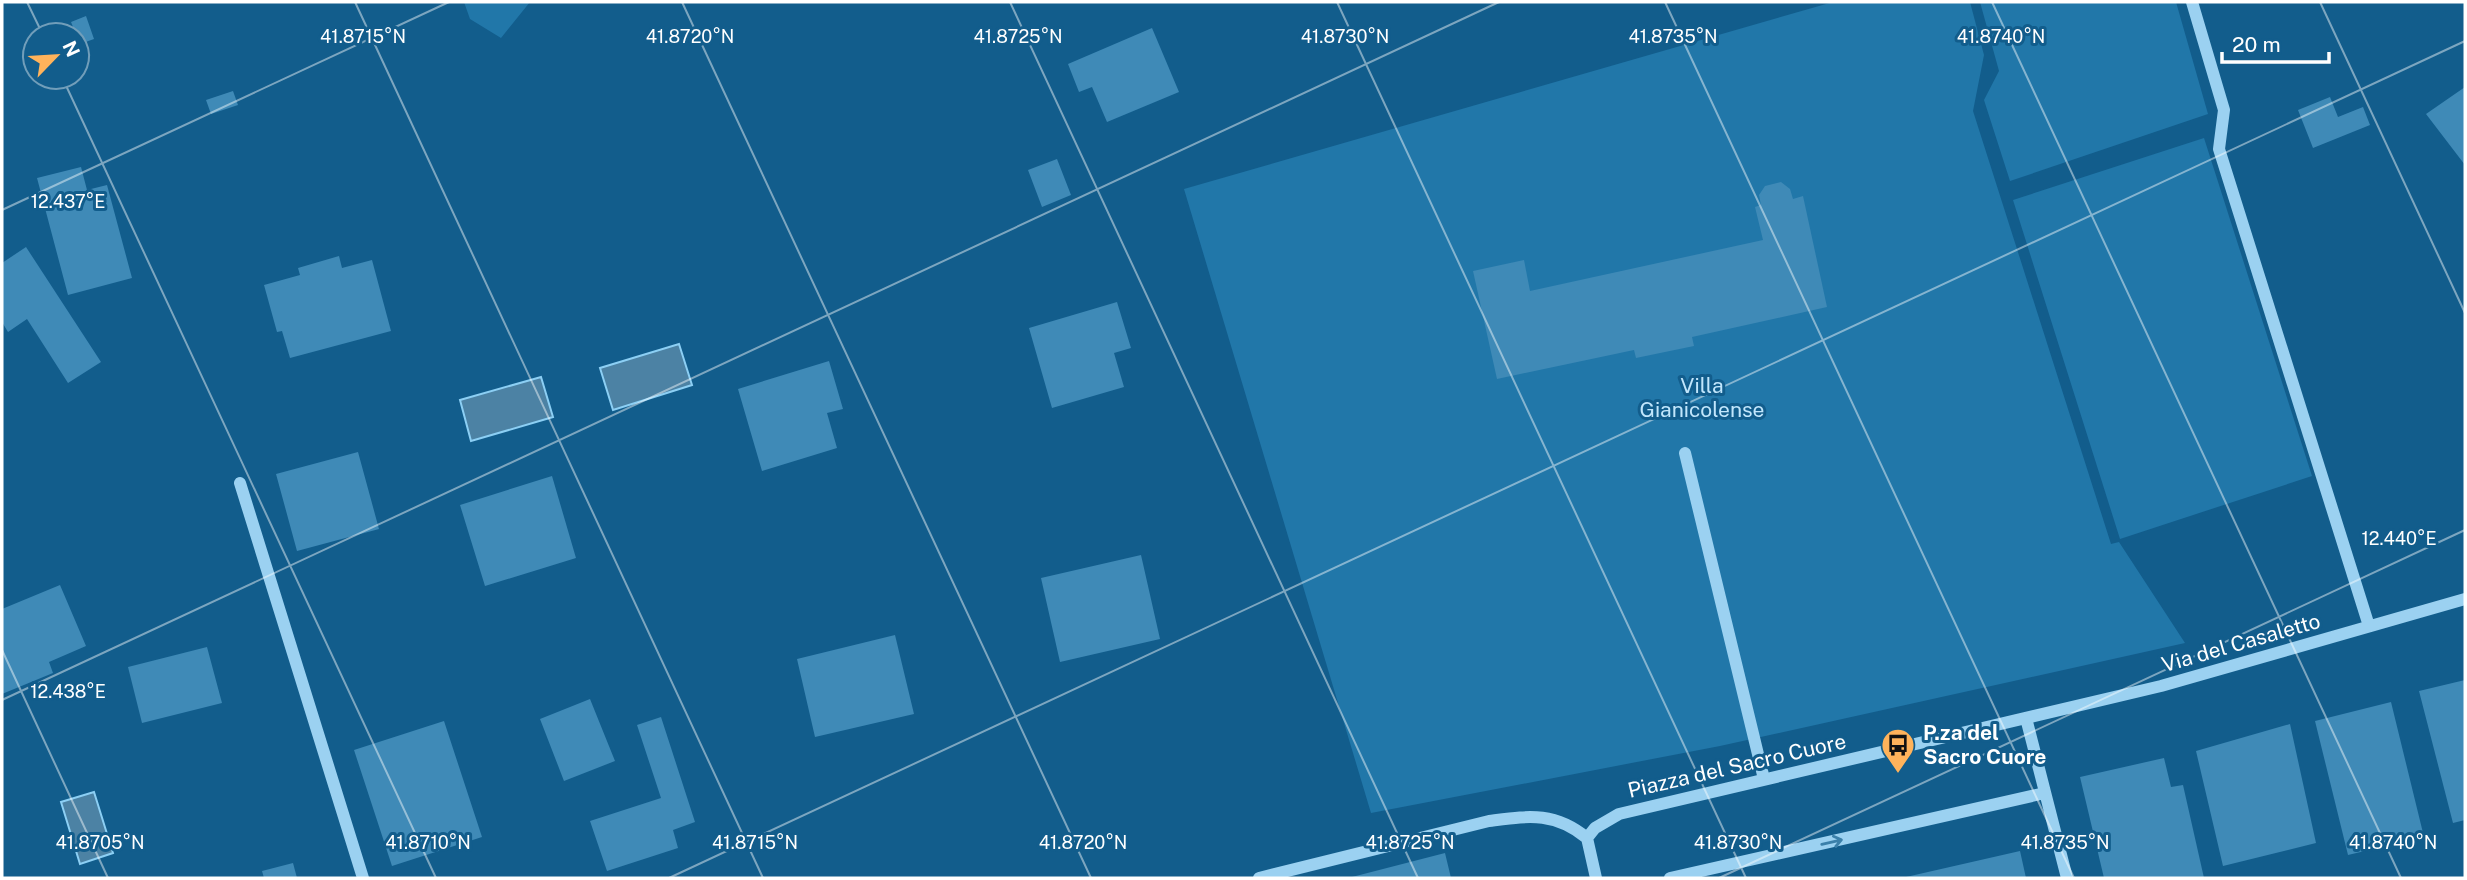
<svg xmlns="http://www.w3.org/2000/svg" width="2467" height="880" font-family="'Public Sans',sans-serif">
<rect width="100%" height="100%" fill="#125d8c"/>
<path fill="#2177a9" d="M464 2H530L501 38 470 19Z
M1833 2H1970L1984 55 1973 111 2111 544 2119 542 2185 643 1720 746 1371 813 1184 189Z
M1980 2H2176L2208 114 2010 181 1984 100 1999 71Z
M2204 138 2312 476 2120 539 2013 200Z"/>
<path fill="#4c82a4" stroke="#8ccff4" stroke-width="2" d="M679 344 692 385 613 410 600 368Z
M541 377 553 417 471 441 460 400Z
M94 792 113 853 80 864 61 802Z"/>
<path fill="#3f8ab7" d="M86 16 94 39 80 44 71 22Z
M1152 28 1179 92 1107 122 1092 87 1079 92 1068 64Z
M2465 87V165L2426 114Z
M233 91 238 105 211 114 206 100Z
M2330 97 2338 117 2363 107 2370 125 2313 148 2298 110Z
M1057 159 1071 195 1042 207 1028 170Z
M81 167 87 190 107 185 132 278 68 295 37 178Z
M1781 182 1790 189 1793 199 1803 196 1827 307 1692 337 1694 346 1636 358 1634 350 1497 379 1473 271 1524 260 1530 291 1763 240 1755 207 1761 205 1759 195 1765 186Z
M26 247 101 362 68 383 27 319 8 332 2 322V263Z
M339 256 342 268 372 260 391 331 290 358 282 331 277 332 264 285 300 275 298 268Z
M1117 302 1131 348 1114 353 1124 387 1052 408 1029 328Z
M829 361 843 409 827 413 837 448 762 471 738 389Z
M358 452 379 529 297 551 276 474Z
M552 476 576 558 485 586 460 505Z
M1141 555 1160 639 1060 662 1041 578Z
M60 585 86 646 49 662 53 673 2 694V609Z
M895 635 914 714 815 737 797 659Z
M207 647 222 703 142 723 128 667Z
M2465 680V820L2453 823 2419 691Z
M590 699 615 761 564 781 540 719Z
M2391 702 2424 837 2348 855 2315 721Z
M661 717 695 822 673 830 678 848 607 871 590 821 661 798 637 725Z
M444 721 482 837 392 866 354 750Z
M2290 724 2316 843 2223 866 2196 751Z
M2164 758 2171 787 2183 785 2204 878H2104L2080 777Z
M2020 851 2026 878H1906V877Z
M1445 853 1451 878H1352V877Z
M293 863 297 878H264L262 871Z"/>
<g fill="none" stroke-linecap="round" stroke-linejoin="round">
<path stroke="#9bd1f1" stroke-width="12" d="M2192 2 2224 110 2219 149 2369 626
M1685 453 1764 779
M240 483 363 878
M2026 718 2067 878
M1587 838 1595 828 1619 814 2161 686 2465 599
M1587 838 1596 878
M1259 878 1489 821C1528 816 1554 811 1587 838
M1670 878 2045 793"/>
</g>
<defs><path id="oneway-shaft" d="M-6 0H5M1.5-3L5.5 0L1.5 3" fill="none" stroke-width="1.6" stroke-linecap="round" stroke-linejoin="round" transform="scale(1.75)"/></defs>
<use stroke="#3b80aa" href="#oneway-shaft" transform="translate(1832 842) rotate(-13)"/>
<path fill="none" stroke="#fff" stroke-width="2" stroke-opacity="0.45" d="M27 2 43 35M355 2 763 878M682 2 1091 878M1010 2 1418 878M1337 2 1746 878M1665 2 2074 878M1992 2 2401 878M2320 2 2465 313M62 77 436 878M2 210 449 2M2 650 108 878M2 700 1499 2M669 878 2465 41M1719 878 2465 530"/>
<defs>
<symbol id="bus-pin" viewBox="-11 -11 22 30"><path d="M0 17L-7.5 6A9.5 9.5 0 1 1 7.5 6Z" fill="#ffb35b" stroke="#125d8c"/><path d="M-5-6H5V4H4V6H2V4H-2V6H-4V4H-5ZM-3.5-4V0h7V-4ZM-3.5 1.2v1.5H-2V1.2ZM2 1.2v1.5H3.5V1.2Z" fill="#111"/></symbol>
</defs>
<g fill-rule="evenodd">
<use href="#bus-pin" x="1879" y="726" width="38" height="52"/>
</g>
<g text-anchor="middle" stroke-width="6" stroke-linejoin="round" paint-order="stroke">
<g font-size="21" fill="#c1e6fc" stroke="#125d8c">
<text x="1702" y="393">Villa<tspan x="1702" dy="24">Gianicolense</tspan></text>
</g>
<g font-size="21" fill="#fff" stroke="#125d8c">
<text transform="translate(2241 643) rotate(-16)" y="7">Via del Casaletto</text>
<text transform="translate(1737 766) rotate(-13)" y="7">Piazza del Sacro Cuore</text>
</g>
<g font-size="21" font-weight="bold" fill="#fff" stroke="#125d8c" text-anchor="start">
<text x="1923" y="740">P.za del<tspan x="1923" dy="24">Sacro Cuore</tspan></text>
</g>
</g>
<g font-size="18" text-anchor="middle" fill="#fff" stroke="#125d8c" stroke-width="6" stroke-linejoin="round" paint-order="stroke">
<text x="363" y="43">41.8715°N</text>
<text x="690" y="43">41.8720°N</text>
<text x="1018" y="43">41.8725°N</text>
<text x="1345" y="43">41.8730°N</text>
<text x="1673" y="43">41.8735°N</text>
<text x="2001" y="43">41.8740°N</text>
<text x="68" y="208">12.437°E</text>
<text x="2399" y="545">12.440°E</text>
<text x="68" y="698">12.438°E</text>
<text x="100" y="849">41.8705°N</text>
<text x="428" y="849">41.8710°N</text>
<text x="755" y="849">41.8715°N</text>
<text x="1083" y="849">41.8720°N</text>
<text x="1410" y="849">41.8725°N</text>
<text x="1738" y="849">41.8730°N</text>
<text x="2065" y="849">41.8735°N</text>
<text x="2393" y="849">41.8740°N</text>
</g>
<rect width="2467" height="880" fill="none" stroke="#ffffff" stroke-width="7"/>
<g transform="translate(56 56) rotate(65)"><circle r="33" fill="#125d8c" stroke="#719eba" stroke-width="2"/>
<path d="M0-5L12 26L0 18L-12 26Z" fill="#ffb35b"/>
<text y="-10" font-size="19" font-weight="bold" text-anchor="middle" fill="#ffffff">N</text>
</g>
<path d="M2222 52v10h107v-10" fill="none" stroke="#ffffff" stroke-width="3.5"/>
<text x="2232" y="52" font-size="21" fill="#ffffff" stroke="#125d8c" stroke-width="5" paint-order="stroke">20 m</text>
</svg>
